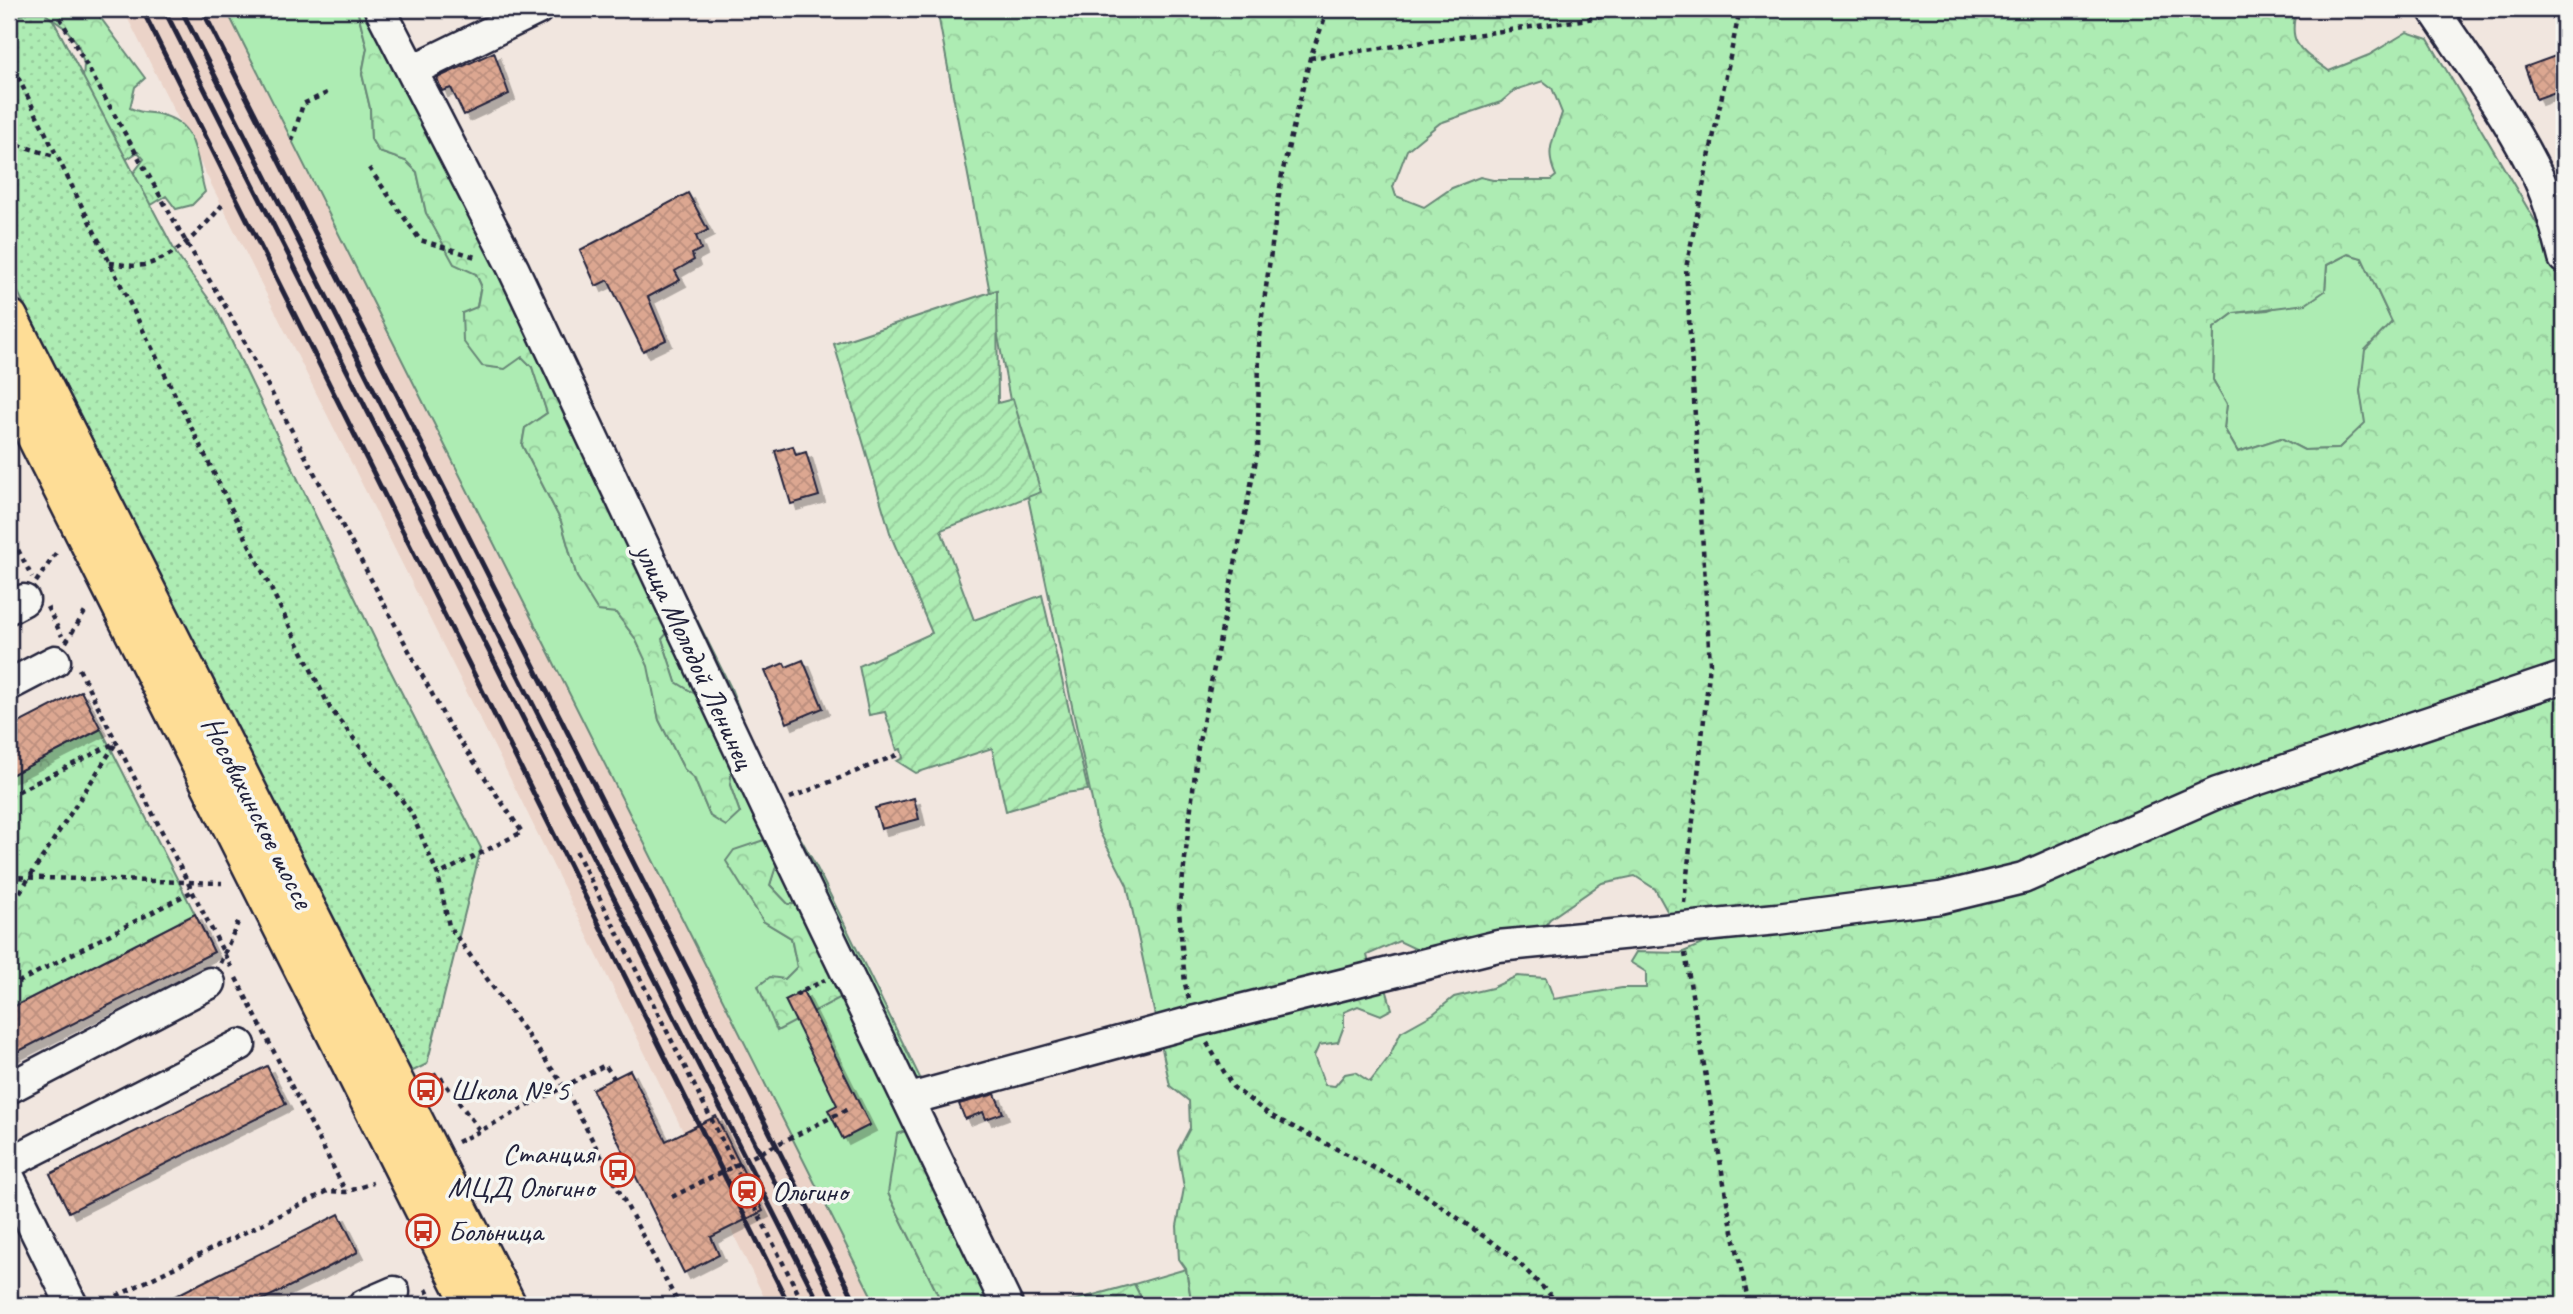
<svg xmlns="http://www.w3.org/2000/svg" width="2573" height="1314" font-family="Caveat,sans-serif">
<defs>
<pattern id="forest-crowns" width="20" height="18" patternUnits="userSpaceOnUse" patternTransform="scale(1.75)"><rect width="20" height="18" fill="#adecb3"/><path d="M2 6a3 3 0 1 1 6 0M12 15a3 3 0 1 1 6 0" fill="none" stroke="#95ca9b"/></pattern>
<pattern id="park-dots" width="8" height="8" patternUnits="userSpaceOnUse" patternTransform="scale(1.75)"><rect width="8" height="8" fill="#adecb3"/><path d="M2 2h.1M6 6h.1" fill="none" stroke="#95ca9b" stroke-width="1.8" stroke-linecap="round"/></pattern>
<pattern id="garden-furrows" width="10" height="10" patternUnits="userSpaceOnUse" patternTransform="scale(1.75)"><rect width="10" height="10" fill="#adecb3"/><path d="M-1 1l2-2M0 10L10 0M9 11l2-2" fill="none" stroke="#95ca9b"/></pattern>
<pattern id="building-cross-hatch" width="8" height="8" patternUnits="userSpaceOnUse" patternTransform="scale(1.75)"><rect width="8" height="8" fill="#dca791"/><path d="M0 0l8 8M0 8l8-8" fill="none" stroke="#bc8f7e"/></pattern>
<filter id="shadow"><feDropShadow dx="6" dy="6" stdDeviation="0" flood-color="#0004"/></filter>
</defs>
<rect width="100%" height="100%" fill="#f1e6df"/>
<filter id="ink" filterUnits="userSpaceOnUse"><feTurbulence type="fractalNoise" baseFrequency=".0143" numOctaves="2"/><feDisplacementMap in="SourceGraphic" scale="14" xChannelSelector="R" yChannelSelector="G"/><feConvolveMatrix kernelMatrix="1 2 1 2 8 2 1 2 1" color-interpolation-filters="sRGB"/></filter>
<g filter="url(#ink)">
<path fill="#ebd3c8" d="M123 9H226L876 1305H768L523 804Z"/>
<path fill="#adecb3" stroke="#688777" stroke-width="2" fill-rule="evenodd" d="M226 9H357L367 48 362 74 370 108 371 139 379 152 406 161 417 172 426 213 476 274 481 285 477 307 532 367 547 413 525 428 522 445 561 521 577 577 616 613 635 638 649 666 659 720 684 769 694 778 710 816 740 813 730 785 733 753 713 706 676 683 662 639 431 76 522 269 730 686 774 797 784 808 817 868 923 1084 931 1102V1114L1022 1305H999L888 1193 943 1305H876ZM767 839 778 857 770 885 788 904 851 992 785 979 797 967 791 938 763 921Z
M2348 254 2362 258 2392 322 2360 391 2366 423 2338 449 2304 450 2281 438 2238 452 2224 428 2227 404 2213 380 2214 328 2234 313 2268 310 2325 290 2327 265Z
M1186 1269 1192 1305H1145L1134 1284Z"/>
<path fill="url(#forest-crowns)" stroke="#688777" stroke-width="2" fill-rule="evenodd" d="M45 9H94L145 78 135 87 130 108C145 115 148 111 162 115 199 124 196 161 205 192L192 205 176 209 166 196 148 207 123 187 144 159 138 152 122 162 82 94 84 64 78 44 66 29 44 13Z
M357 9H371L676 623 662 639 676 682 713 705 733 753 730 785 740 813 726 826 710 816 694 778 684 769 659 720 648 666 635 638 616 613 598 611 577 577 561 521 522 445 525 428 547 413 532 367 522 357 505 369 482 366 463 341 462 313 477 307 481 285 476 274 454 264 426 213 417 172 406 161 379 152 371 139 370 108 362 74 367 48Z
M937 9H2297C2286 45 2302 51 2329 71L2369 55 2407 32 2428 39 2564 270V1305H1192L1186 1269 1179 1259 1177 1226 1184 1188 1178 1151 1190 1128 1189 1101 1170 1086 1127 885 1098 829 1029 502ZM1543 81 1552 88 1562 113C1554 138 1544 151 1556 176L1551 180H1493L1480 177 1452 188 1424 207 1396 196 1393 187 1407 150 1440 123 1501 102 1515 90ZM2348 254 2362 258 2392 322 2365 350 2360 391 2365 423 2338 449 2304 450 2281 438 2238 452 2224 428 2227 404 2213 380 2214 328 2234 313 2306 304 2325 291 2327 265ZM1635 876 1655 889 1671 918 1716 938 1681 953 1636 952 1630 962 1646 972V988H1622L1554 999 1546 978 1517 976 1492 988 1454 997 1433 1014 1401 1032 1389 1057 1370 1082 1355 1072 1345 1074 1335 1086 1325 1085 1314 1056 1319 1045 1338 1042 1344 1026V1012L1358 1006 1381 1015 1392 1009 1380 968 1369 964 1367 955 1399 941 1422 952 1540 932 1550 919 1602 883Z
M101 729 195 914 9 1009V776Z
M767 839 779 857 770 885 788 904H806L851 992 777 1031 758 986 770 977 785 979 797 967 791 938 763 921 726 861 734 850Z
M916 1127 999 1305H943L888 1193 897 1134Z"/>
<path fill="url(#park-dots)" stroke="#688777" stroke-width="2" d="M27 13H44L53 20 177 255 216 309 386 662 481 848 427 1064 405 1075 9 274V19Z"/>
<path fill="url(#garden-furrows)" stroke="#688777" stroke-width="2" d="M997 290 998 403 1013 399 1041 492 941 530 974 620 1042 595 1088 790 1065 793 1006 811 992 748 916 773 897 761 903 758 901 749 897 750 885 712 869 715 859 666 932 633 891 536 834 344Z
M1134 1284 1145 1305H1057Z"/>
<path fill="url(#building-cross-hatch)" stroke="#22223b" stroke-width="2" filter="url(#shadow)" d="M494 52 509 94 464 115 451 88 442 91 437 78Z
M2564 53V89L2536 99 2525 67Z
M688 193 708 230 696 236 701 249 692 254 694 260 675 271 680 280 648 297 666 340 643 351 608 280 596 286 580 250Z
M793 446 796 455 806 452 819 496 791 504 775 451Z
M803 660 823 708 787 723 765 671 784 663 786 667Z
M81 691 101 729 9 776V728Z
M914 798 919 819 881 829 875 808Z
M195 914 214 952 9 1056V1009Z
M803 991 870 1125 843 1139 828 1110 837 1105 785 1000Z
M267 1066 286 1104 69 1212 50 1174Z
M630 1070 666 1141 716 1116 763 1211 711 1237 719 1255 684 1273 592 1089Z
M995 1094 1003 1113 986 1119 983 1112 965 1119 959 1104Z
M339 1214 358 1252 319 1272 252 1305H157Z"/>
<g fill="none" stroke-linecap="round" stroke-linejoin="round">
<defs>
<path id="minor" d="M380 9 513 268 767 808 1007 1305
M2433 9C2467 60 2504 110 2532 165 2548 194 2556 226 2564 258
M413 70 538 9
M9 608 24 600
M9 685 55 661
M9 1088 210 983
M910 1099 1196 1021 1498 946 1777 919 1940 898 2023 878 2217 793 2564 677
M9 1163 240 1045
M9 1177 72 1305
M364 1305 394 1292"/>
<path id="major" d="M9 318 507 1305
M9 383 472 1305"/>
</defs>
<use href="#minor" stroke="#22223b" stroke-width="35"/>
<use href="#major" stroke="#22223b" stroke-width="42"/>
<path stroke="#22223b" stroke-width="4.5" stroke-dasharray="5 5" stroke-linecap="butt" d="M55 9 186 242 227 309 447 722 522 832 438 875
M1310 58 1659 9
M9 59 330 708 411 812 438 875 449 926 564 1086 679 1305
M292 141 303 104 327 93
M9 142 57 157
M369 168 420 240 479 258
M110 263C121 264 133 267 144 265 174 259 204 228 222 205
M9 478 15 472
M9 532 32 577
M36 582 56 553
M47 607 62 636
M66 642 85 612
M79 669 231 967
M9 796 115 743
M790 798 897 755
M576 851 739 1174
M9 877 222 883
M1684 903 1710 664 1686 268 1740 9
M9 909 116 743
M1685 953 1729 1213 1749 1305
M220 963 240 918
M236 978 346 1192
M9 987 193 891
M795 995 825 980
M1189 999 1185 984 1179 910 1198 747 1258 450 1259 337 1282 174 1310 58 1328 9
M1207 1043 1233 1087 1270 1115 1421 1192 1513 1257 1560 1305
M424 1081 438 1074 480 1131 605 1065 614 1078
M457 1142 480 1131
M755 1207 804 1305
M426 1289 434 1305
M99 1305 328 1191 346 1192 373 1183"/>
<use href="#minor" stroke="#f6f6f2" stroke-width="30"/>
<use href="#major" stroke="#fedd96" stroke-width="37"/>
<path stroke="#22223b" stroke-width="5" d="M142 9 789 1305
M164 9 820 1305
M181 9 837 1305
M202 9 857 1305"/>
<path stroke="#22223b" stroke-width="4.5" stroke-dasharray="5 5" stroke-linecap="butt" d="M672 1197 850 1108"/>
</g>
</g>
<defs>
<symbol id="bus-ring" viewBox="-11 -11 22 22"><circle r="9.5" fill="#f6f6f2" stroke="#c8321e" stroke-width="1.5"/><path d="M-5-6H5V4H4V6H2V4H-2V6H-4V4H-5ZM-3.5-4V0h7V-4ZM-3.5 1.2v1.5H-2V1.2ZM2 1.2v1.5H3.5V1.2Z" fill="#c8321e"/></symbol>
<symbol id="station-ring" viewBox="-11 -11 22 22"><circle r="9.5" fill="#f6f6f2" stroke="#c8321e" stroke-width="1.5"/><path d="M-3-6H3Q5-6 5-4V2Q5 4 3 4L4.5 6H3L1.5 4h-3L-3 6H-4.5L-3 4Q-5 4-5 2V-4Q-5-6-3-6ZM-3.5-4v3h7v-3ZM-3.5 1v1.5H-2V1ZM2 1v1.5H3.5V1Z" fill="#c8321e"/></symbol>
</defs>
<g fill-rule="evenodd">
<use href="#bus-ring" x="407" y="1071" width="38" height="38"/>
<use href="#bus-ring" x="599" y="1151" width="38" height="38"/>
<use href="#station-ring" x="728" y="1172" width="38" height="38"/>
<use href="#bus-ring" x="404" y="1212" width="38" height="38"/>
</g>
<g text-anchor="middle" stroke-width="7" stroke-linejoin="round" paint-order="stroke">
<g font-size="30" fill="#22223b" stroke="#f6f6f2">
<text transform="translate(695 656) rotate(65)" y="10">улица Молодой Ленинец</text>
<text transform="translate(258 812) rotate(63)" y="10">Носовихинское шоссе</text>
</g>
<g font-size="30" fill="#22223b" stroke="#f6f6f2" text-anchor="start">
<text x="450" y="1100">Школа № 5</text>
<text x="594" y="1163" text-anchor="end">Станция<tspan x="594" dy="34">МЦД Ольгино</tspan></text>
<text x="772" y="1201">Ольгино</text>
<text x="448" y="1241">Больница</text>
</g>
</g>
<rect width="2573" height="1314" fill="none" stroke="#f6f6f2" stroke-width="35"/>
<rect x="18" y="18" width="2538" height="1279" fill="none" stroke="#22223b" stroke-width="2.5" filter="url(#ink)"/>
</svg>
